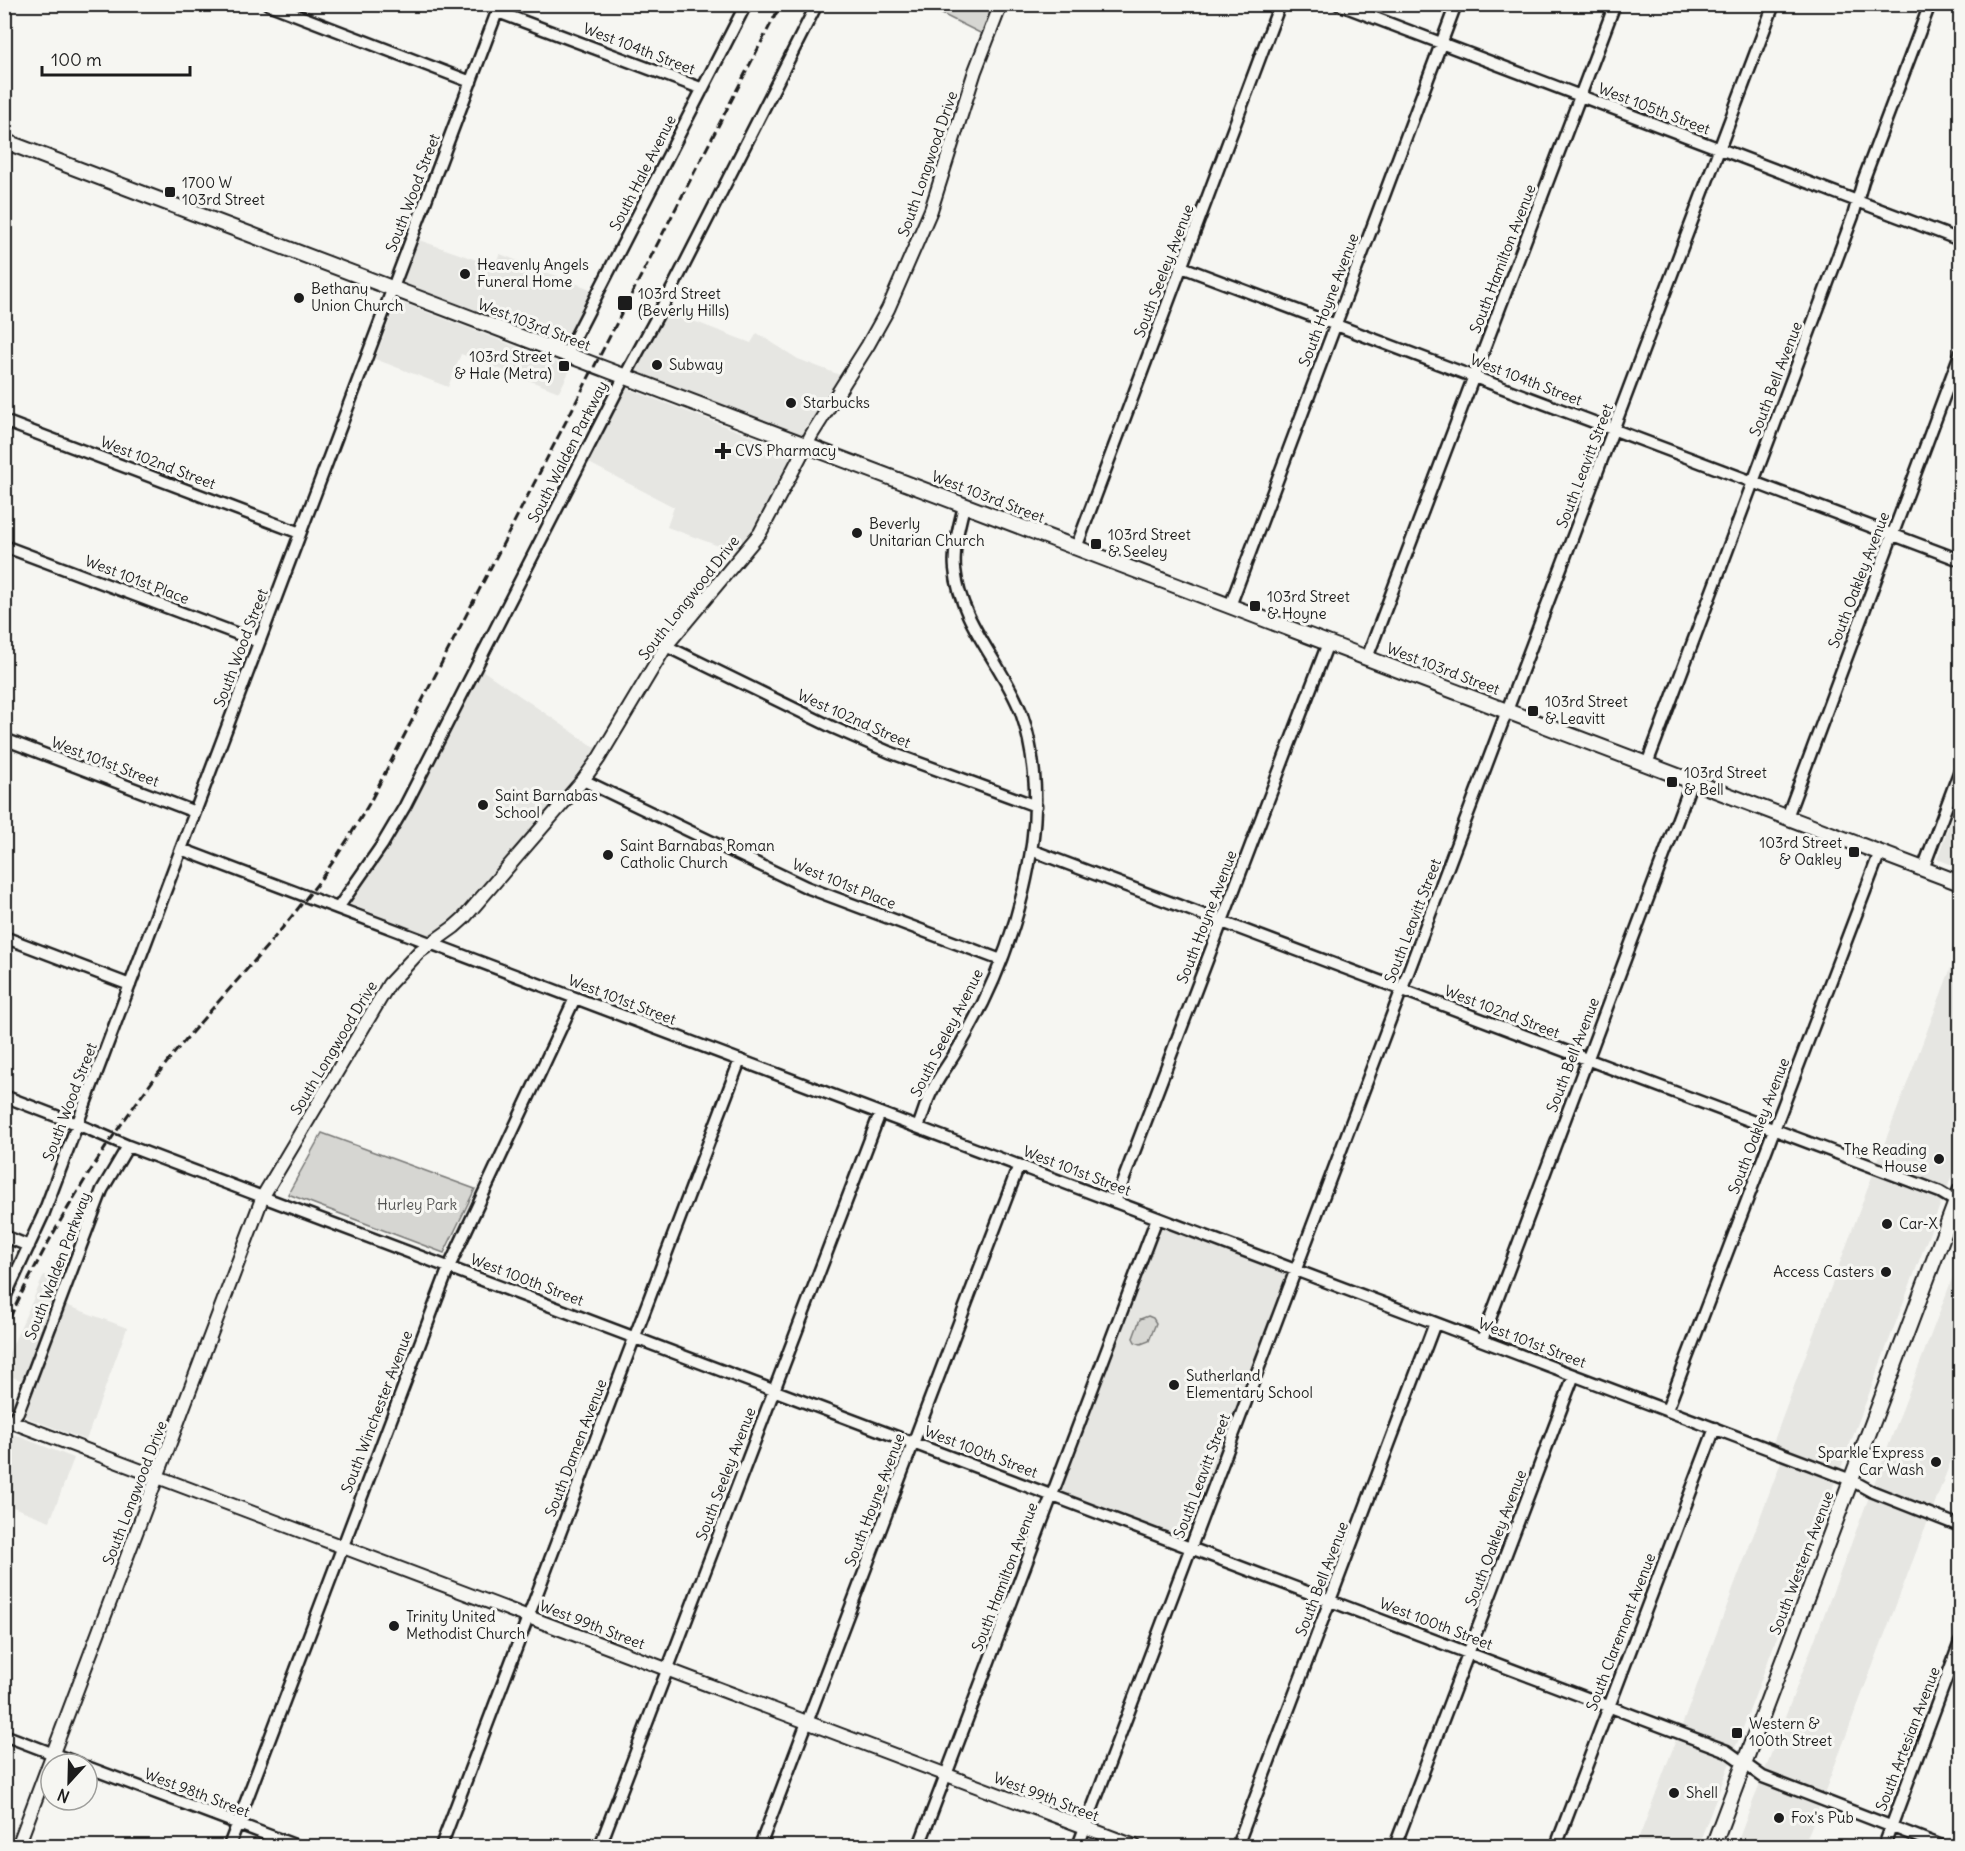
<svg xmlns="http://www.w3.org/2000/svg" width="1965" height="1851" font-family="Delius,sans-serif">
<rect width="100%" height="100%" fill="#f6f6f2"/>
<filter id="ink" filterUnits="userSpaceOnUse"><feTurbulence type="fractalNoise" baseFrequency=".0167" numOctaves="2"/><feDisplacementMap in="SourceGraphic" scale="12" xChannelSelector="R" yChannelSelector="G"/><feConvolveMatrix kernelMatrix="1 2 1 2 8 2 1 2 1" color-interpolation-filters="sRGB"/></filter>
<g filter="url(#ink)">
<path fill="#e6e6e2" d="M416 239 494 266 500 254 593 290 566 344 400 282Z
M397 301 471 329 571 368 559 392 461 354 448 387 375 359Z
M667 311 751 343 757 333 798 359 845 377 808 438 634 372Z
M626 388 795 453 755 528 735 552 667 527 674 507 587 462Z
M482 670 596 748 561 796 461 911 443 928 432 935H427L350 904 380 861 407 814Z
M1956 805 1960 807V868L1937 859Z
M1960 944V1152L1947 1189 1877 1163Z
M1873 1174 1942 1200 1841 1468 1773 1443Z
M1162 1225 1289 1274 1187 1542 1060 1494Z
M1960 1258V1437L1804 1846H1736Z
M44 1275 64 1280 25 1382 5 1374 4 1364Z
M66 1305 127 1328 86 1440 28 1418 24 1415Z
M10 1433 74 1458 50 1521 5 1504V1449Z
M1782 1459 1836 1479 1737 1744 1732 1748 1681 1728Z
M1676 1740 1731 1760 1698 1846H1636Z"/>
<path fill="#d6d6d2" stroke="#797977" stroke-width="1.5" d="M924 5H995L982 34Z
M322 1133 475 1189 444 1253 288 1194Z
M1148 1316 1153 1318 1156 1323 1149 1341 1141 1344 1135 1342 1133 1338 1140 1319Z"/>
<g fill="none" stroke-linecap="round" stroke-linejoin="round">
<defs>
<path id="minor" d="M268 4 471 82
M1338 4 1960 240
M498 12 703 89
M1182 267 1960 560
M566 355 746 4
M4 421 300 533
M4 546 259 642
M1076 548 1280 4
M1230 606 1456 4
M666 646 834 728 889 752 1036 806
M1367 658 1615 4
M4 739 195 812
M1647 764 1853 216 1863 181 1930 4
M583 780 806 887 1001 960
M1787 817 1960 354
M181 849 1851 1480 1871 1491 1960 1526
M1031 850 1924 1186 1940 1192 1960 1204
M1923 869 1960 770
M338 908 382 845 405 806 618 389 674 285 817 4
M4 937 130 985
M4 1096 77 1124 128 1146 1727 1751 1763 1777 1942 1846
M918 1127C923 1115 926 1101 933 1089 939 1077 947 1066 954 1055 965 1038 974 1020 983 1003 1015 937 1041 848 1034 774 1032 753 1028 732 1021 712 1002 663 960 623 955 569 953 548 959 526 964 506
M1115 1202 1328 643
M4 1236 29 1246
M4 1299 43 1215 500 4
M1482 1340 1692 781
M1667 1410 1880 852
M4 1430 18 1412 102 1190 128 1146
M4 1735 80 1764
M87 1767 297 1846
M229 1846 449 1267 575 998
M441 1846 740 1060
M600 1846 880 1113
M760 1846 1019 1165
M919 1846 1157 1218
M1078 1846 1774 4
M1237 1846 1435 1323
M1395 1846 1574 1375
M1556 1846 1715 1428
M1884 1846 1960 1642"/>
<path id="tertiary" d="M4 1419 1135 1846
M18 1846 263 1196 389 984 419 952 454 927 464 918 583 780 599 758 666 646 760 533 812 434 868 345 888 309 931 210 975 71 1001 4"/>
<path id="secondary" d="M4 141 1960 883
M1713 1846 1960 1191"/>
</defs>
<use href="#minor" stroke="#1c1c1c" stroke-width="15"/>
<use href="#tertiary" stroke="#1c1c1c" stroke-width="16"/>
<use href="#secondary" stroke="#1c1c1c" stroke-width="18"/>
<use href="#minor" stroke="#f6f6f2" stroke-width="10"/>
<use href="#tertiary" stroke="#f6f6f2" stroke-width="12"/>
<use href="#secondary" stroke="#f6f6f2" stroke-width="14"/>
<path stroke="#1c1c1c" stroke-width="3" stroke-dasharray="9 4.5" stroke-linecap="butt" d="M4 1330C49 1233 105 1140 172 1056 216 1002 265 952 307 897 331 867 351 835 370 802L781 4"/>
</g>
</g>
<g fill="#1c1c1c" stroke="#f6f6f2" stroke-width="2">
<rect x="164" y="186" width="12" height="12" rx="3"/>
<circle cx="465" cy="274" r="6"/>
<circle cx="299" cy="298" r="6"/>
<rect x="617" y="295" width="16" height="16" rx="3"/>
<circle cx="657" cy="365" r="6"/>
<rect x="558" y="360" width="12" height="12" rx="3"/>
<circle cx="791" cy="403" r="6"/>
<path d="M720 442h6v6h6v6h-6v6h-6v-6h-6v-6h6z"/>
<circle cx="857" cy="533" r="6"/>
<rect x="1090" y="538" width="12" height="12" rx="3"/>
<rect x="1249" y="600" width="12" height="12" rx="3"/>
<rect x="1527" y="705" width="12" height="12" rx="3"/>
<rect x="1666" y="776" width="12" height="12" rx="3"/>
<circle cx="483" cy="805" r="6"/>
<rect x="1848" y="846" width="12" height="12" rx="3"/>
<circle cx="608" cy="855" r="6"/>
<circle cx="1939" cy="1159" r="6"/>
<circle cx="1887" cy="1224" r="6"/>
<circle cx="1886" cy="1272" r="6"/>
<circle cx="1174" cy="1385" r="6"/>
<circle cx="1936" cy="1462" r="6"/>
<circle cx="394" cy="1626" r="6"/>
<rect x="1731" y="1727" width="12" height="12" rx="3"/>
<circle cx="1674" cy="1793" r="6"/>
<circle cx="1779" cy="1818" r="6"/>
</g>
<g text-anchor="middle" stroke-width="6" stroke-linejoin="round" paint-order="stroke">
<g font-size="15" fill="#1c1c1c" stroke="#f6f6f2">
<text transform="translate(639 49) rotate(21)" y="5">West 104th Street</text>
<text transform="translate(1654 109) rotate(21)" y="5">West 105th Street</text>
<text transform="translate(928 164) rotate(-71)" y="5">South Longwood Drive</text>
<text transform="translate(643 173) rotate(-63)" y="5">South Hale Avenue</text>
<text transform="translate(413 193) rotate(-69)" y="5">South Wood Street</text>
<text transform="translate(1503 259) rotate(-69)" y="5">South Hamilton Avenue</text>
<text transform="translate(1164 271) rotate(-69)" y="5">South Seeley Avenue</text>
<text transform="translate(1329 300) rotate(-69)" y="5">South Hoyne Avenue</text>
<text transform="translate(534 325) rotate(21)" y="5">West 103rd Street</text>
<text transform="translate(1776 379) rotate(-69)" y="5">South Bell Avenue</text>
<text transform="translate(1526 380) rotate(21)" y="5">West 104th Street</text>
<text transform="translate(568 452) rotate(-63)" y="5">South Walden Parkway</text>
<text transform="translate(158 463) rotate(21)" y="5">West 102nd Street</text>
<text transform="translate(1585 466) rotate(-69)" y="5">South Leavitt Street</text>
<text transform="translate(988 497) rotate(21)" y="5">West 103rd Street</text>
<text transform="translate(137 580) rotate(21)" y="5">West 101st Place</text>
<text transform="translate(1859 580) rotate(-69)" y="5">South Oakley Avenue</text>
<text transform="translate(689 598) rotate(-52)" y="5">South Longwood Drive</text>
<text transform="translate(241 648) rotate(-69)" y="5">South Wood Street</text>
<text transform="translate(1443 669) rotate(21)" y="5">West 103rd Street</text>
<text transform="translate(854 719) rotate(24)" y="5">West 102nd Street</text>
<text transform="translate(105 762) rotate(21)" y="5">West 101st Street</text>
<text transform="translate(844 884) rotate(22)" y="5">West 101st Place</text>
<text transform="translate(1207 917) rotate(-69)" y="5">South Hoyne Avenue</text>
<text transform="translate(1413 921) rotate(-69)" y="5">South Leavitt Street</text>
<text transform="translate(622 1000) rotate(21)" y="5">West 101st Street</text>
<text transform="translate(1502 1012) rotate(21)" y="5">West 102nd Street</text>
<text transform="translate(947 1033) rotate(-63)" y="5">South Seeley Avenue</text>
<text transform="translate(334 1048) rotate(-59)" y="5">South Longwood Drive</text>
<text transform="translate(1573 1055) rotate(-69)" y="5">South Bell Avenue</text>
<text transform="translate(70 1102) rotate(-69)" y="5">South Wood Street</text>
<text transform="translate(1759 1126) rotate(-69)" y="5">South Oakley Avenue</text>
<text transform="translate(1077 1171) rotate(21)" y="5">West 101st Street</text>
<text transform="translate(58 1266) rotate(-69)" y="5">South Walden Parkway</text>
<text transform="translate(527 1280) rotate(21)" y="5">West 100th Street</text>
<text transform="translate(1532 1343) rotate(21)" y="5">West 101st Street</text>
<text transform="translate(377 1412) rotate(-69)" y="5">South Winchester Avenue</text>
<text transform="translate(576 1448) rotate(-69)" y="5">South Damen Avenue</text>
<text transform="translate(981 1452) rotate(21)" y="5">West 100th Street</text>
<text transform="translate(726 1474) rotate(-69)" y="5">South Seeley Avenue</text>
<text transform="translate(1202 1476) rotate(-69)" y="5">South Leavitt Street</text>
<text transform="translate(135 1493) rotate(-69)" y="5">South Longwood Drive</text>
<text transform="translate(875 1500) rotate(-69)" y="5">South Hoyne Avenue</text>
<text transform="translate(1496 1538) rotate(-69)" y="5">South Oakley Avenue</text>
<text transform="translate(1802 1563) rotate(-69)" y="5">South Western Avenue</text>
<text transform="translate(1005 1577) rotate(-69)" y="5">South Hamilton Avenue</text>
<text transform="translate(1322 1579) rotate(-69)" y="5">South Bell Avenue</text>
<text transform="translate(1436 1624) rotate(21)" y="5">West 100th Street</text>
<text transform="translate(592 1625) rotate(21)" y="5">West 99th Street</text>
<text transform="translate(1621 1632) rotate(-69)" y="5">South Claremont Avenue</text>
<text transform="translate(1908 1739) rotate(-69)" y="5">South Artesian Avenue</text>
<text transform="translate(197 1793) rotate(21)" y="5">West 98th Street</text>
<text transform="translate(1046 1797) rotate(21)" y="5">West 99th Street</text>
</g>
<g font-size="15" fill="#1c1c1c" stroke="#f6f6f2" text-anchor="start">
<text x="182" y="188">1700 W<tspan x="182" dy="17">103rd Street</tspan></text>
<text x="477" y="270">Heavenly Angels<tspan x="477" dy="17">Funeral Home</tspan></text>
<text x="311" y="294">Bethany<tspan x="311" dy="17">Union Church</tspan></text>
<text x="638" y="299">103rd Street<tspan x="638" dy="17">(Beverly Hills)</tspan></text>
<text x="552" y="362" text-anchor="end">103rd Street<tspan x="552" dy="17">&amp; Hale (Metra)</tspan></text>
<text x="669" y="370">Subway</text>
<text x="803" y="408">Starbucks</text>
<text x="735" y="456">CVS Pharmacy</text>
<text x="869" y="529">Beverly<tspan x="869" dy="17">Unitarian Church</tspan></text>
<text x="1108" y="540">103rd Street<tspan x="1108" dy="17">&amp; Seeley</tspan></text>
<text x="1267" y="602">103rd Street<tspan x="1267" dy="17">&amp; Hoyne</tspan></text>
<text x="1545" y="707">103rd Street<tspan x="1545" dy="17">&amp; Leavitt</tspan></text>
<text x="1684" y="778">103rd Street<tspan x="1684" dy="17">&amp; Bell</tspan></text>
<text x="495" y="801">Saint Barnabas<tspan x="495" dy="17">School</tspan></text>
<text x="1842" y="848" text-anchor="end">103rd Street<tspan x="1842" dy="17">&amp; Oakley</tspan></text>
<text x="620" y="851">Saint Barnabas Roman<tspan x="620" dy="17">Catholic Church</tspan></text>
<text x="1927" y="1155" text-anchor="end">The Reading<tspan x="1927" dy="17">House</tspan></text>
<text x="1899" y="1229">Car-X</text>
<text x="1874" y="1277" text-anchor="end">Access Casters</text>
<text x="1186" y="1381">Sutherland<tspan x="1186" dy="17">Elementary School</tspan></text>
<text x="1924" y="1458" text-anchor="end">Sparkle Express<tspan x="1924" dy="17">Car Wash</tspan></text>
<text x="406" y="1622">Trinity United<tspan x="406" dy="17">Methodist Church</tspan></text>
<text x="1749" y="1729">Western &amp;<tspan x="1749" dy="17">100th Street</tspan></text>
<text x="1686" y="1798">Shell</text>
<text x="1791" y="1823">Fox's Pub</text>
</g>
<g font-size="15" fill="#545453" stroke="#f6f6f2">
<text x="417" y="1210">Hurley Park</text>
</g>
</g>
<rect width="1965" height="1851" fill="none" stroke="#f6f6f2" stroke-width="24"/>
<rect x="12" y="12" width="1941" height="1827" fill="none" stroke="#1c1c1c" stroke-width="2" filter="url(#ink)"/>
<g transform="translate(69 1782) rotate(202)"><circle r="28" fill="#f6f6f2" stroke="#9f9f9c" stroke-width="1.5"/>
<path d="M0-4.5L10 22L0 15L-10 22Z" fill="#1c1c1c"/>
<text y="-9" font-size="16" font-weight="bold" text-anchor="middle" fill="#1c1c1c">N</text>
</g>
<path d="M42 66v9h148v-9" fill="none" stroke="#1c1c1c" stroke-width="3"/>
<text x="51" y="66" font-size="18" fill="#1c1c1c" stroke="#f6f6f2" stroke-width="4.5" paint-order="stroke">100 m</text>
</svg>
